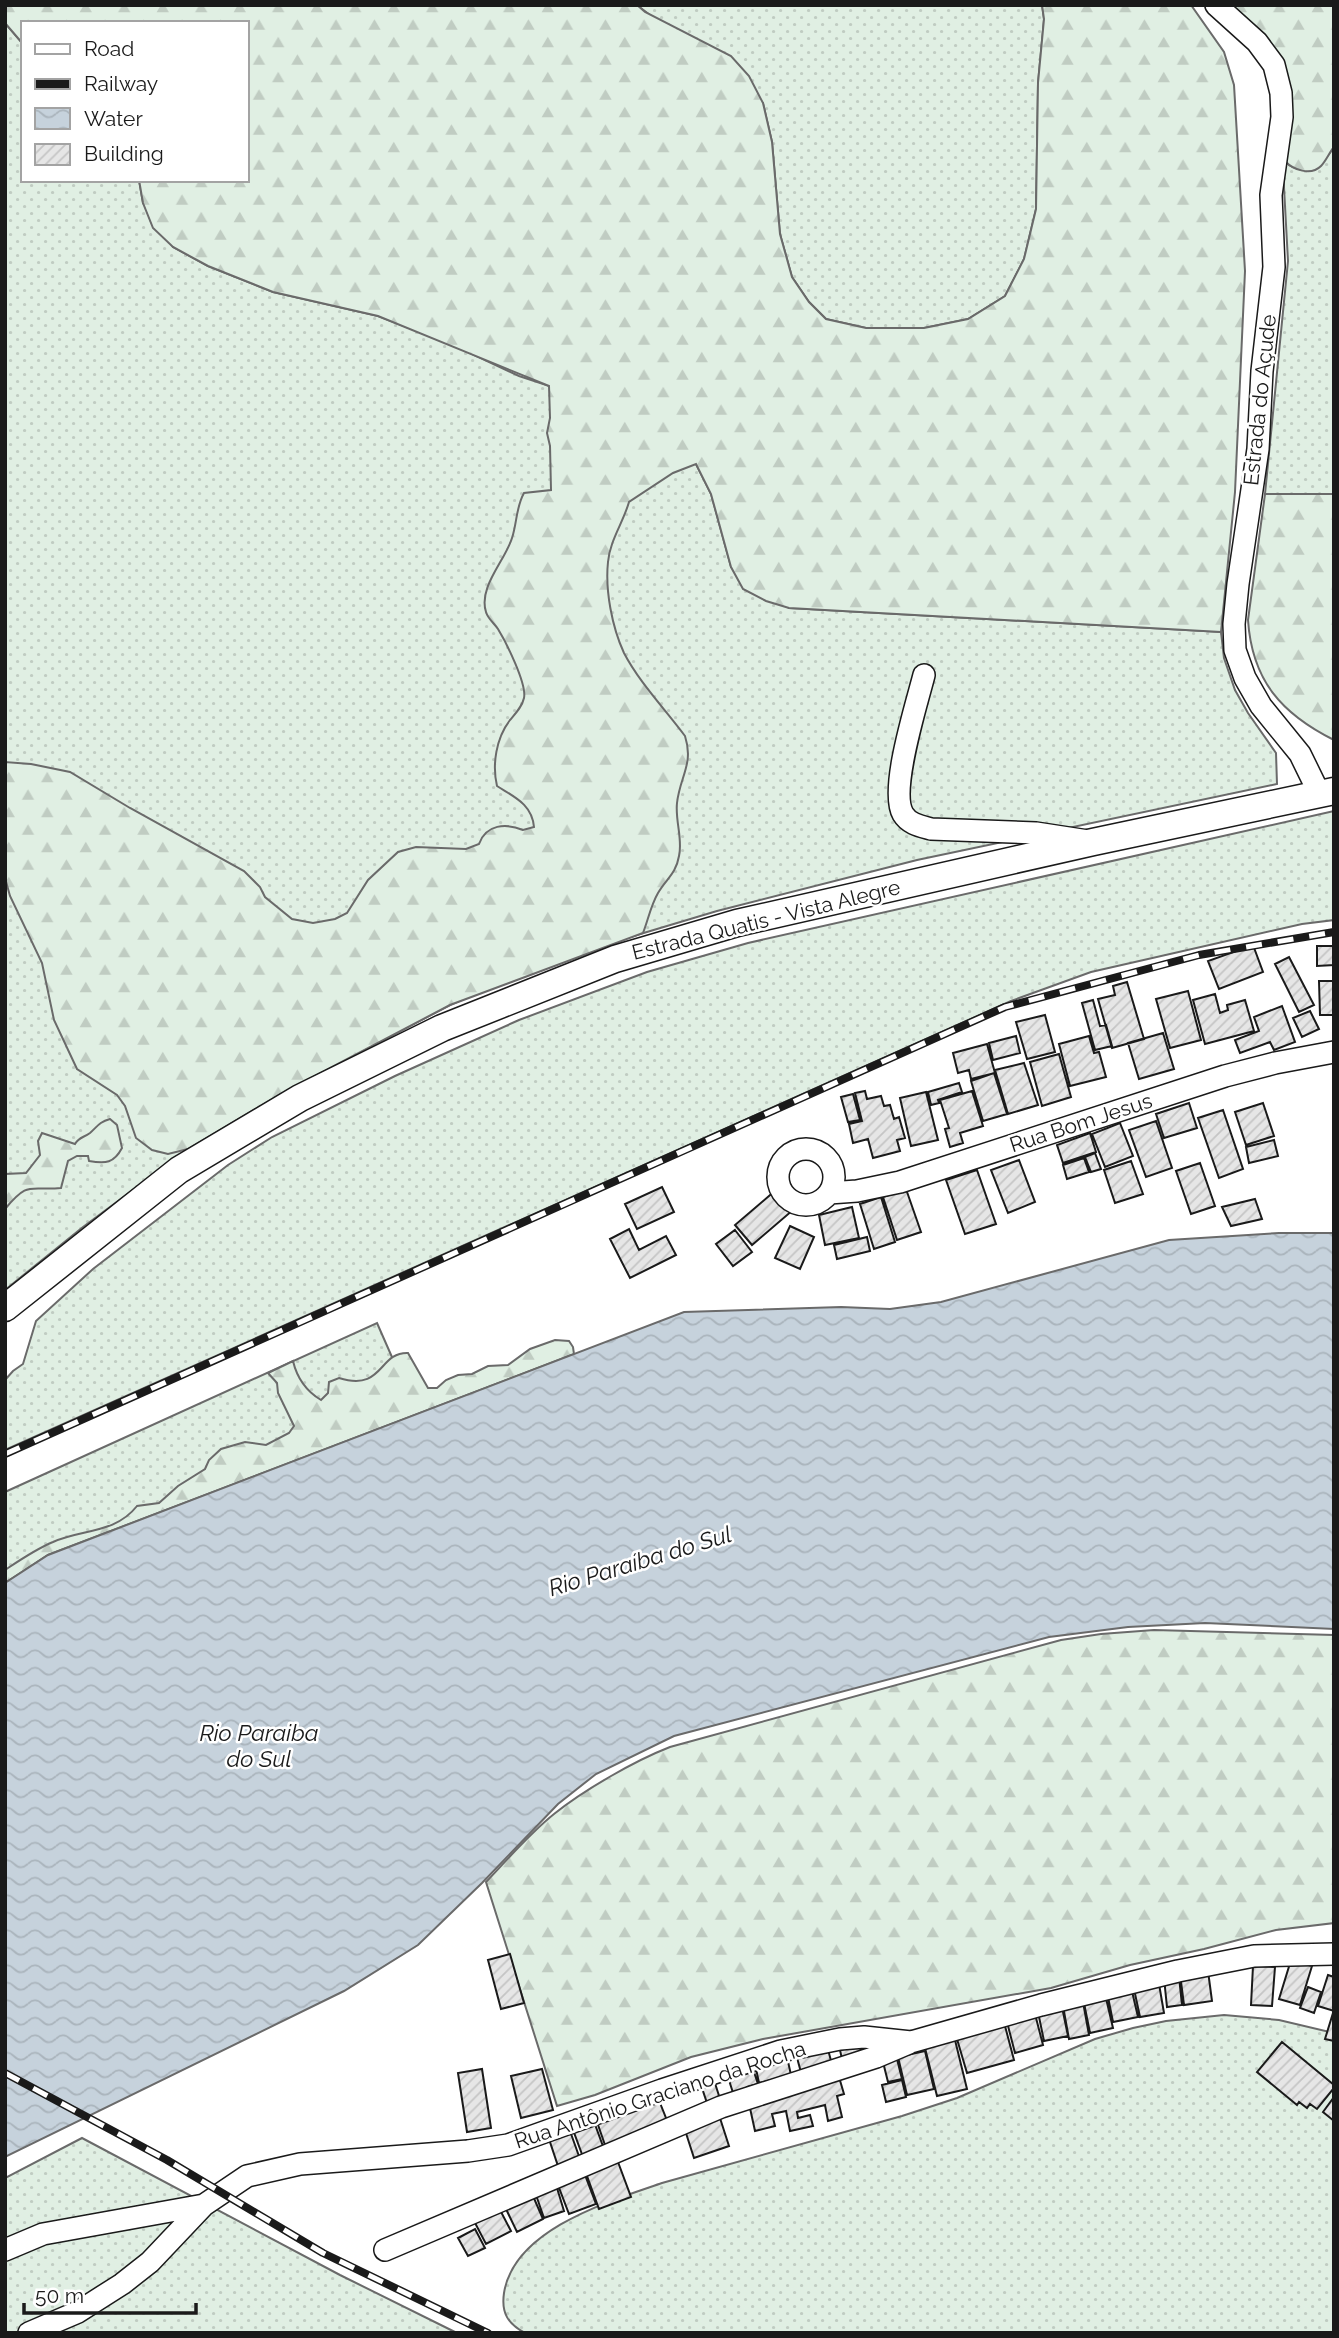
<svg xmlns="http://www.w3.org/2000/svg" width="1339" height="2338" font-family="Raleway,sans-serif">
<defs>
<pattern id="grass-dots" width="8" height="8" patternUnits="userSpaceOnUse" patternTransform="scale(1.75)"><rect width="8" height="8" fill="#e0efe3"/><path d="M2 2h.1M6 6h.1" fill="none" stroke="#c0ccc2" stroke-width="1.8" stroke-linecap="round"/></pattern>
<pattern id="forest-firs" width="22" height="20" patternUnits="userSpaceOnUse" patternTransform="scale(1.75)"><rect width="22" height="20" fill="#e0efe3"/><path d="M5 1l3.5 6h-7zM16 11l3.5 6h-7z" fill="#c0ccc2"/></pattern>
<pattern id="water-waves" width="16" height="10" patternUnits="userSpaceOnUse" patternTransform="scale(1.75)"><rect width="16" height="10" fill="#c6d2dc"/><path d="M0 5q4-4 8 0t8 0" fill="none" stroke="#aab4bc"/></pattern>
<pattern id="building-hatch" width="6" height="6" patternUnits="userSpaceOnUse" patternTransform="scale(1.75)"><rect width="6" height="6" fill="#e6e6e6"/><path d="M-1 1l2-2M0 6l6-6M5 7l2-2" fill="none" stroke="#c5c5c5"/></pattern>
</defs>
<rect width="100%" height="100%" fill="#fff"/>
<path fill="url(#grass-dots)" stroke="#6a6a6a" stroke-width="2" d="M637 5H1042L1044 19 1038 83 1036 209 1024 259 1005 296 968 319 924 328H866L826 319 809 302 792 277 780 234 772 142 763 103Z
M5 23 23 44V180H139L143 203 173 247 208 266 273 292 378 316 453 345 519 376 592 400 696 464 711 494 731 567 789 608 1221 632 1224 658 1235 690 1248 713 1276 753 1277 784 917 860 717 911 557 959 450 1005 286 1091 188 1149 83 1227 5 1290Z
M1334 147V494H1265L1288 261 1283 169 1285 156 1289 165C1314 178 1320 166 1334 147Z
M1334 811V920L1302 924 1091 972 1011 1001 5 1450V1380L13 1371 23 1364 36 1321 93 1269 228 1165 272 1137 395 1076 519 1020 647 972 748 943Z
M377 1323 417 1414 48 1555 5 1583V1492Z
M1224 2015 1279 2020 1334 2033V2333H525C508 2324 501 2313 504 2293 514 2229 610 2201 662 2183L902 2116 957 2098 1095 2039 1133 2028 1166 2021Z
M82 2138 340 2275 457 2333H5V2178Z"/>
<path fill="url(#forest-firs)" stroke="#6a6a6a" stroke-width="2" d="M5 5H637L645 12 731 56 749 76 763 103 772 142 780 234 792 277 809 302 826 319 866 328H924L968 319 1005 296 1024 259 1036 209 1038 83 1044 19 1042 5H1191L1224 52 1234 85 1245 271 1235 492 1221 632 789 608 766 601 743 589 731 567 711 494 696 464 673 473 629 502C623 523 610 540 608 562 605 590 612 627 624 653 639 682 665 709 685 736 694 764 680 776 677 803 675 821 683 839 679 856 676 874 666 879 658 893 651 905 648 920 643 933L450 1005 286 1091 188 1149 168 1154 152 1150 136 1138 125 1106 117 1095 77 1069 54 1020 42 963 10 896 5 878V762L31 764 70 772 130 808 244 871 260 887 265 897 292 919 313 923 335 919 347 913 368 880 398 852 416 847 466 849 479 844C486 824 506 823 523 830L534 827C532 804 514 797 497 786 492 765 496 738 510 720 516 713 522 707 524 698 527 684 506 642 498 629 494 623 488 619 486 612 478 587 505 561 512 538 517 523 516 507 524 493L551 490 550 446 547 433 550 418 549 386 378 316 273 292 208 266 173 247 153 228 143 203 139 180H247V23H23V44L5 23Z
M1226 5H1334V147C1329 153 1326 161 1321 166 1311 176 1293 170 1285 161L1290 136 1291 105Z
M1265 494H1334V740C1282 714 1252 681 1248 620Z
M110 1119 117 1125 122 1148C114 1163 106 1164 89 1161L88 1156H77L68 1161 61 1188C29 1191 29 1180 5 1209V1174L26 1173 40 1155 38 1141 42 1133 75 1144C79 1137 83 1138 90 1133 97 1127 99 1122 110 1119Z
M555 1340 569 1341 573 1347 574 1354 48 1555 5 1583V1570C20 1560 36 1549 53 1542 81 1529 115 1534 137 1506L159 1503 178 1486 205 1469 209 1460 221 1449 245 1442 266 1445 289 1433 294 1426 278 1393 277 1383 268 1373 293 1361C297 1378 306 1391 321 1400L328 1393 329 1382 339 1378C384 1392 378 1352 408 1353L428 1388H437L446 1380 458 1375 472 1374 488 1366 508 1365 530 1349Z
M1154 1630 1334 1635V1923L1276 1930 1204 1949 1130 1965 1051 1988 763 2039 691 2057 595 2095 557 2106 486 1882C508 1859 529 1834 554 1814 584 1790 634 1761 670 1747L1061 1640 1101 1634Z"/>
<path fill="url(#water-waves)" stroke="#6a6a6a" stroke-width="2" d="M1279 1233H1334V1629L1205 1623 1128 1627 1049 1637 674 1736 596 1774 558 1804 482 1883 418 1945 344 1991 5 2157V1583L48 1555 684 1312 841 1307 890 1309 941 1302 1169 1240Z"/>
<path fill="url(#building-hatch)" stroke="#1a1a1a" stroke-width="2" d="M1253 945 1263 972 1219 989 1208 961Z
M1317 946H1334V965L1317 966Z
M1289 957 1314 1005 1299 1012 1275 964Z
M1319 981H1334V1015H1320Z
M1127 982 1144 1039 1112 1048 1098 999 1115 995 1113 986Z
M1188 991 1201 1040 1170 1048 1156 999Z
M1215 994 1220 1013 1228 1010 1227 1005 1245 1000 1254 1031 1205 1044 1193 1000Z
M1093 1000 1100 1026 1106 1025 1112 1046 1095 1050 1082 1003Z
M1282 1006 1295 1042 1274 1050 1270 1042 1240 1053 1235 1040 1259 1031 1254 1017Z
M1310 1011 1319 1029 1302 1037 1293 1018Z
M1045 1015 1055 1052 1027 1059 1016 1022Z
M1163 1033 1174 1069 1139 1079 1128 1043Z
M1016 1036 1020 1053 993 1060 989 1043Z
M1089 1036 1094 1053 1099 1052 1106 1077 1070 1086 1059 1044Z
M987 1044 995 1073 971 1079 969 1070 958 1073 953 1053Z
M1059 1054 1071 1097 1042 1106 1030 1062Z
M1024 1063 1038 1105 1008 1114 995 1070Z
M994 1073 1007 1114 983 1121 971 1081Z
M959 1083 962 1092 938 1100 939 1103 931 1105 928 1092Z
M865 1091 867 1099 881 1096 884 1106 890 1105 894 1119 899 1117 905 1138 897 1140 900 1151 873 1158 868 1139 853 1143 849 1124 862 1121 855 1093Z
M972 1091 983 1126 960 1133 963 1143 950 1147 945 1129 949 1128 940 1100Z
M926 1092 938 1140 911 1146 900 1098Z
M853 1094 860 1120 848 1122 841 1097Z
M1189 1103 1197 1128 1164 1138 1156 1114Z
M1263 1103 1274 1136 1246 1145 1235 1112Z
M1223 1110 1243 1169 1219 1178 1198 1118Z
M1156 1121 1172 1168 1146 1177 1129 1130Z
M1120 1123 1133 1156 1105 1167 1092 1134Z
M1090 1133 1096 1152 1063 1163 1057 1145Z
M1274 1140 1278 1156 1249 1163 1246 1147Z
M1095 1153 1101 1169 1091 1172 1085 1157Z
M1084 1158 1089 1172 1067 1179 1063 1165Z
M1019 1160 1035 1202 1008 1213 991 1170Z
M1131 1161 1143 1194 1115 1203 1104 1170Z
M1200 1163 1215 1206 1191 1214 1176 1171Z
M977 1170 996 1224 965 1234 946 1180Z
M662 1187 674 1212 637 1229 625 1204Z
M906 1189 921 1232 897 1240 883 1197Z
M776 1190 793 1210 752 1245 735 1225Z
M881 1197 895 1242 874 1249 860 1204Z
M1255 1199 1262 1219 1231 1226 1222 1207Z
M852 1207 859 1238 825 1245 819 1215Z
M790 1226 814 1237 800 1269 775 1258Z
M629 1229 639 1250 666 1236 676 1255 630 1278 610 1239Z
M735 1230 752 1252 733 1266 716 1244Z
M867 1237 870 1251 837 1259 834 1245Z
M510 1954 524 2003 501 2009 488 1960Z
M1291 1960 1312 1966 1300 2005 1279 1999Z
M1253 1966 1275 1967 1272 2006 1251 2005Z
M1208 1971 1212 2001 1184 2005 1180 1974Z
M1328 1975 1334 1977V2011L1318 2006Z
M1179 1977 1182 2005 1167 2007 1164 1978Z
M1159 1984 1164 2013 1140 2017 1134 1989Z
M1131 1987 1138 2017 1113 2022 1107 1992Z
M1308 1987 1321 1992 1314 2013 1300 2008Z
M1105 1994 1113 2028 1090 2033 1083 1998Z
M1083 2002 1089 2035 1069 2039 1063 2006Z
M1062 2007 1068 2036 1044 2041 1038 2012Z
M1333 2013H1334V2041L1325 2039Z
M1035 2014 1043 2045 1015 2053 1007 2022Z
M1005 2026 1014 2060 967 2073 957 2039Z
M955 2040 967 2089 937 2096 925 2048Z
M1282 2042 1334 2085V2088L1317 2109 1310 2104 1307 2108 1299 2102 1297 2105 1257 2072Z
M870 2043 873 2058 843 2064 840 2050Z
M827 2046 833 2068 802 2076 796 2054Z
M925 2051 934 2089 907 2095 898 2057Z
M787 2057 791 2075 759 2083 755 2064Z
M897 2059 902 2079 888 2082 883 2062Z
M752 2066 758 2084 747 2087 749 2095 735 2099 727 2074Z
M482 2069 491 2128 467 2132 458 2073Z
M542 2069 553 2110 521 2118 511 2076Z
M712 2074 722 2105 709 2109 699 2079Z
M839 2077 844 2094 837 2096 842 2117 828 2121 825 2105 797 2112 798 2118 810 2115 813 2126 790 2131 786 2111 772 2114 775 2126 755 2131 748 2099Z
M902 2080 906 2097 886 2102 882 2085Z
M1334 2097V2121L1323 2112Z
M658 2098 668 2123 605 2145 596 2119Z
M719 2115 729 2146 694 2158 684 2127Z
M593 2119 604 2149 583 2157 572 2127Z
M570 2131 580 2159 558 2166 549 2139Z
M615 2154 631 2197 599 2209 583 2165Z
M585 2175 596 2204 569 2214 558 2185Z
M557 2188 564 2211 544 2218 536 2195Z
M533 2196 543 2219 517 2232 506 2209Z
M499 2208 511 2231 486 2244 474 2221Z
M475 2229 485 2248 468 2256 458 2238Z"/>
<g fill="none" stroke-linecap="round" stroke-linejoin="round">
<defs>
<path id="minor" d="M1216 5 1257 42 1274 65 1281 93 1282 117 1271 195 1274 267 1262 371 1258 449 1238 584 1234 624 1235 650 1245 678 1261 706 1300 754 1320 795
M924 675C917 703 889 790 903 814 909 824 920 826 931 829L1036 833 1088 841
M778 1177a28 28 0 1 1 56 0a28 28 0 1 1-56 0Z
M829 1193 857 1191 900 1182 1225 1076 1275 1063 1334 1052
M5 2250 43 2234 204 2205
M385 2250 721 2107 876 2057 909 2043
M29 2333 78 2312 122 2284 150 2262 204 2205 247 2176 300 2164 468 2151 508 2145 662 2090 781 2051 840 2039 864 2037 911 2042 1041 2005 1178 1971 1254 1956 1334 1954"/>
<path id="tertiary" d="M5 1308 179 1170 300 1098 442 1028 615 959 737 923 1093 842 1334 791"/>
</defs>
<use href="#minor" stroke="#1a1a1a" stroke-width="24"/>
<use href="#tertiary" stroke="#1a1a1a" stroke-width="29"/>
<use href="#minor" stroke="#fff" stroke-width="21"/>
<use href="#tertiary" stroke="#fff" stroke-width="26"/>
<defs>
<path id="rail" d="M5 1454 1005 1007 1199 955 1334 932
M5 2073 167 2160 323 2253 488 2333"/>
</defs>
<use href="#rail" stroke="#1a1a1a" stroke-width="8"/>
<use href="#rail" stroke="#fff" stroke-width="5" stroke-dasharray="16" stroke-linecap="butt"/>
</g>
<g text-anchor="middle" stroke-width="5" stroke-linejoin="round" paint-order="stroke">
<g font-size="21" fill="#1a1a1a" stroke="#fff">
<text transform="translate(1260 400) rotate(-84)" y="7">Estrada do Açude</text>
<text transform="translate(766 920) rotate(-14)" y="7">Estrada Quatis - Vista Alegre</text>
<text transform="translate(1081 1123) rotate(-18)" y="7">Rua Bom Jesus</text>
<text transform="translate(660 2095) rotate(-18)" y="7">Rua Antônio Graciano da Rocha</text>
</g>
<g font-size="23" font-style="italic" fill="#1a1a1a" stroke="#fff">
<text transform="translate(640 1561) rotate(-17)" y="8">Rio Paraíba do Sul</text>
<text x="259" y="1741">Rio Paraiba<tspan x="259" dy="26">do Sul</tspan></text>
</g>
</g>
<rect width="1339" height="2338" fill="none" stroke="#1a1a1a" stroke-width="14"/>
<rect x="21" y="21" width="228" height="161" fill="#ffffff" stroke="#a3a3a3" stroke-width="2"/>
<rect x="35" y="44" width="35" height="10" fill="#ffffff" stroke="#a3a3a3" stroke-width="2"/>
<text x="84" y="56" font-size="21" fill="#1a1a1a">Road</text>
<rect x="35" y="79" width="35" height="10" fill="#1a1a1a" stroke="#a3a3a3" stroke-width="2"/>
<text x="84" y="91" font-size="21" fill="#1a1a1a">Railway</text>
<rect x="35" y="108" width="35" height="21" fill="url(#water-waves)" stroke="#a3a3a3" stroke-width="2"/>
<text x="84" y="126" font-size="21" fill="#1a1a1a">Water</text>
<rect x="35" y="144" width="35" height="21" fill="url(#building-hatch)" stroke="#a3a3a3" stroke-width="2"/>
<text x="84" y="161" font-size="21" fill="#1a1a1a">Building</text>
<path d="M24 2303v10h172v-10" fill="none" stroke="#1a1a1a" stroke-width="3.5"/>
<text x="35" y="2303" font-size="21" fill="#1a1a1a" stroke="#ffffff" stroke-width="5" paint-order="stroke">50 m</text>
</svg>
